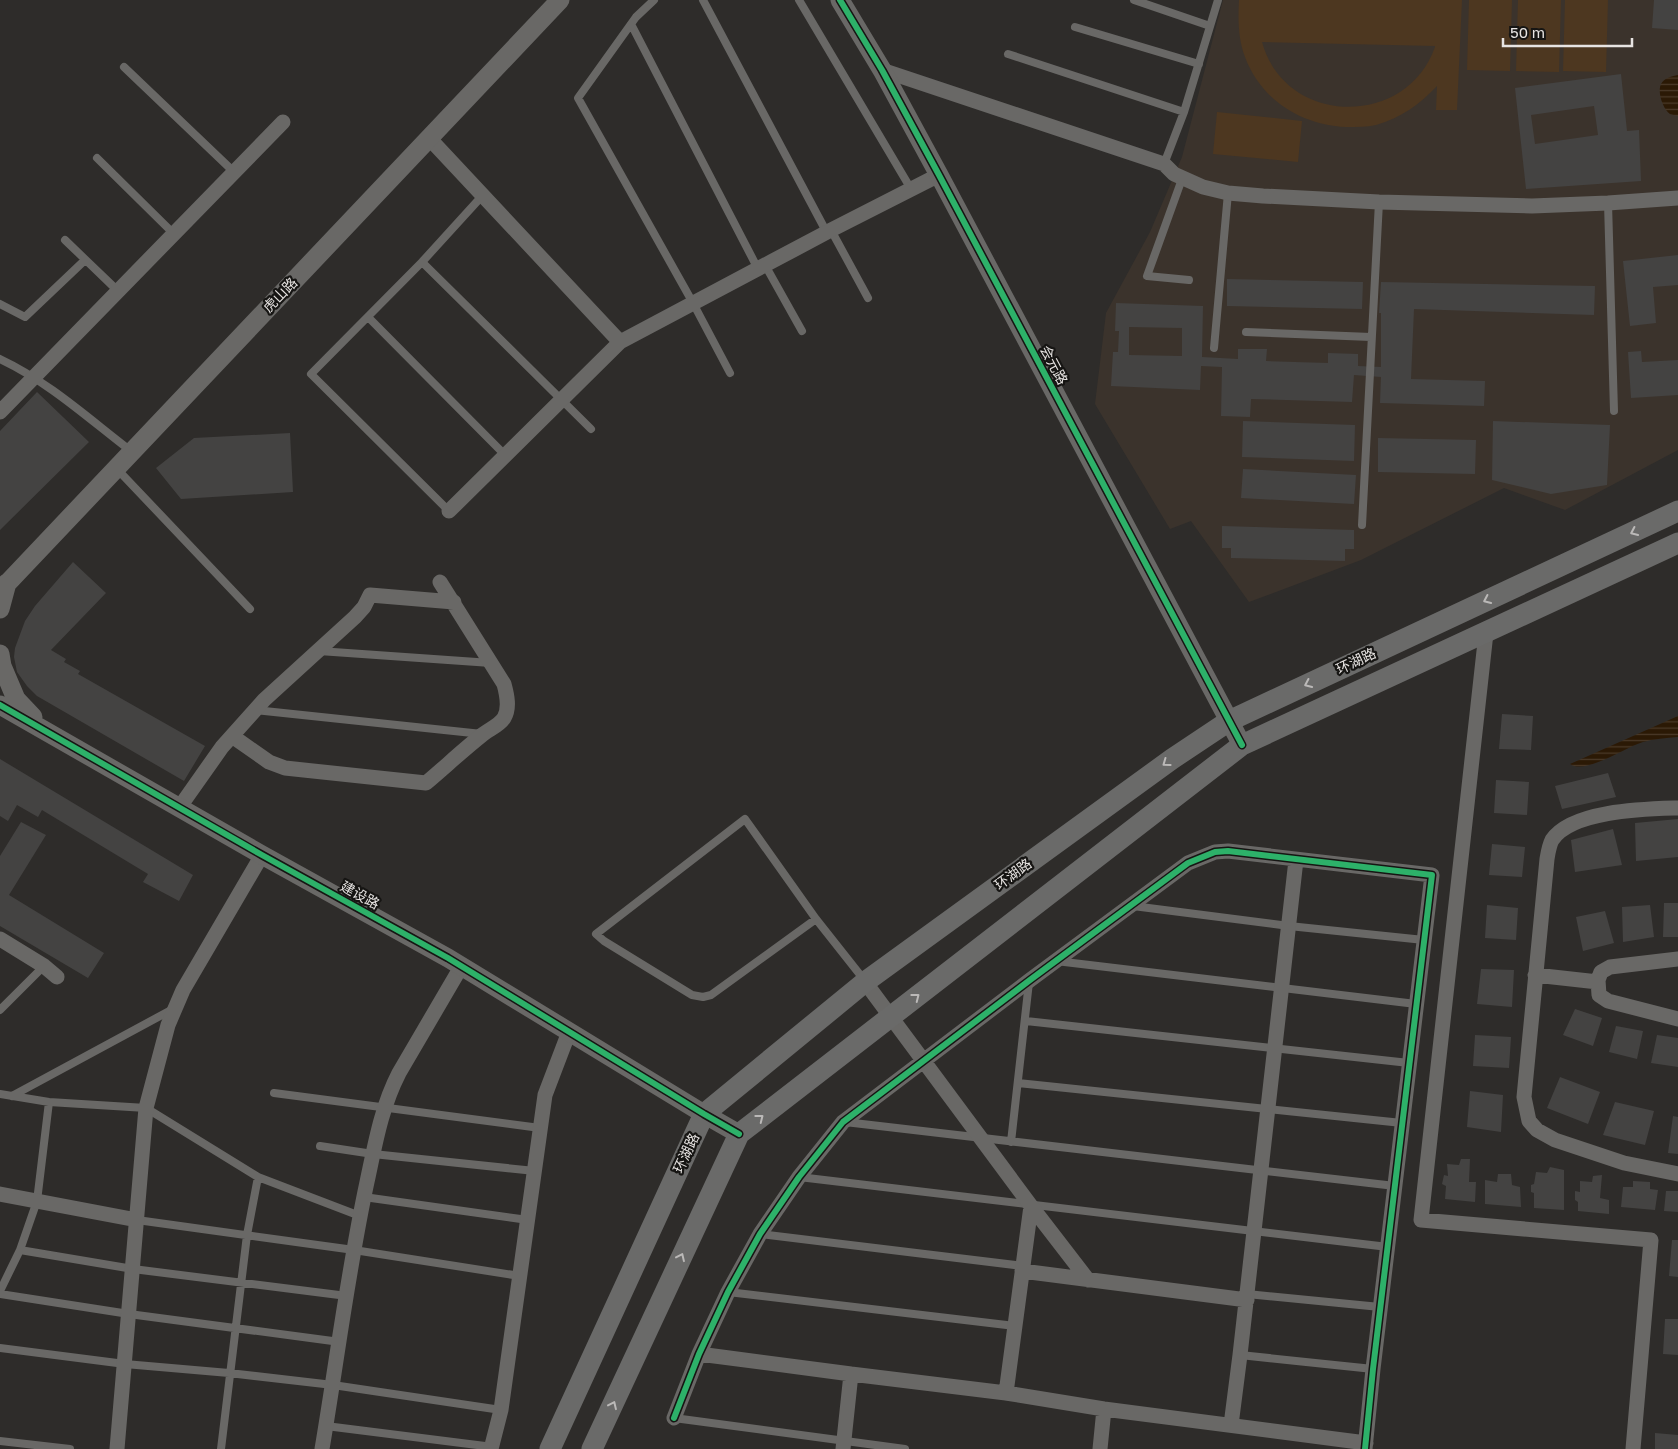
<svg xmlns="http://www.w3.org/2000/svg" width="1678" height="1449" font-family="'Golos Text','Noto Sans SC',sans-serif">
<defs>
<pattern id="water-rules" width="6" height="5" patternUnits="userSpaceOnUse" patternTransform="scale(1.25)"><rect width="6" height="5" fill="#2b1905"/><path d="M0 2.5h6" fill="none" stroke="#4a3a29"/></pattern>
</defs>
<rect width="100%" height="100%" fill="#2e2c2a"/>
<path fill="#3b332c" d="M1223 0H1678V450L1565 510 1504 488 1361 560 1249 602 1191 521 1170 529 1095 404 1106 313 1150 232 1182 157Z"/>
<path fill="#4d3720" fill-rule="evenodd" d="M1239 0H1462L1457 110H1436L1437 86C1420 104 1401 118 1376 125 1367 127 1356 127 1346 127 1301 125 1261 100 1245 57 1238 39 1238 19 1239 0ZM1262 42 1435 46V47C1406 129 1285 126 1262 42Z
M1469 0H1512L1510 71 1467 70Z
M1518 0H1561L1559 72 1516 71Z
M1565 0H1608L1606 72 1563 71Z
M1217 112 1302 121 1298 162 1213 154Z"/>
<path fill="url(#water-rules)" d="M1678 75V116C1675 115 1672 115 1670 114 1663 109 1657 92 1661 84 1664 78 1672 76 1678 75Z
M1678 716V737C1666 738 1654 739 1643 742 1625 747 1586 775 1570 764Z"/>
<path fill="#444342" fill-rule="evenodd" d="M1654 0H1678V30L1652 28Z
M1621 74 1627 131 1639 130 1641 181 1526 189 1515 88ZM1594 106 1598 135 1535 144 1531 115Z
M1678 255V285L1653 287 1656 323 1630 326 1623 261Z
M1227 279 1363 282 1362 309 1227 306Z
M1381 282 1595 286 1594 315 1414 309 1411 379 1485 381 1484 406 1380 403 1381 377 1354 375 1352 402 1251 399 1250 417 1221 416 1222 367 1201 366 1200 390 1111 386 1113 352H1118L1119 331H1115L1116 303 1203 306 1202 357 1238 359V349H1267L1266 361 1328 363V353L1358 354V366L1381 367V313H1379ZM1129 327 1182 328V356L1129 355Z
M1641 351 1642 362 1678 360V395L1631 398 1628 352Z
M37 392 89 442 0 530V431Z
M1243 421 1355 425 1354 461 1242 457Z
M1493 421 1610 425 1607 485 1551 494 1492 480Z
M290 433 293 492 181 499 156 468 194 438Z
M1378 438 1476 440 1475 474 1378 472Z
M1243 469 1356 475 1354 504 1241 498Z
M1222 526 1354 530V549H1345V561L1231 558V548H1222Z
M73 562 106 593 51 650 66 659 64 662 80 671 78 674 205 746 184 781 37 696 27 686 17 672 14 657 15 648 25 621 35 606Z
M1502 714 1533 716 1531 750 1499 749Z
M0 759 193 875 179 901 143 882 148 874 42 810 38 817 17 805 8 821 0 816Z
M1608 773 1616 797 1562 809 1555 786Z
M1496 780 1529 782 1527 815 1494 813Z
M1678 819V857L1636 861 1635 823Z
M21 822 46 835 9 895 104 953 88 978 0 926V856Z
M1613 829 1622 865 1575 872 1571 840Z
M1492 844 1525 847 1522 877 1489 875Z
M1664 903H1678V937H1663Z
M1487 905 1518 908 1516 940 1485 938Z
M1650 905 1654 937 1623 942 1622 907Z
M1605 911 1614 943 1583 951 1576 917Z
M1481 969 1514 970 1512 1007 1477 1004Z
M1575 1009 1602 1018 1593 1046 1563 1035Z
M1616 1026 1643 1031 1637 1059 1609 1052Z
M1475 1035 1511 1037 1509 1068 1473 1066Z
M1657 1035 1678 1038V1067L1651 1063Z
M1560 1077 1600 1092 1588 1124 1547 1108Z
M1470 1091 1503 1095 1501 1132 1467 1127Z
M1615 1102 1654 1111 1645 1145 1603 1135Z
M1673 1116 1678 1117V1154L1668 1153Z
M1461 1159H1470L1469 1182H1476L1475 1202 1445 1199 1446 1186 1442 1184 1444 1175 1448 1176 1447 1164 1459 1165Z
M1550 1167 1564 1170V1210L1534 1208V1193L1531 1192V1185L1534 1184 1536 1172 1547 1173Z
M1498 1174H1511L1512 1185 1520 1187 1521 1207 1485 1204V1180L1497 1182Z
M1602 1175 1600 1198 1609 1200V1214L1578 1211V1202L1575 1200V1191L1580 1192V1181L1592 1182 1593 1176Z
M1633 1181 1650 1182V1189L1658 1190 1655 1210 1621 1207 1623 1187H1633Z
M1666 1191H1678V1212L1664 1211Z
M1672 1240H1678V1277L1669 1276Z
M1665 1319H1678V1355L1663 1354Z
M1655 1433 1678 1435V1449H1655Z"/>
<g fill="none" stroke-linecap="round" stroke-linejoin="round">
<path stroke="#696866" stroke-width="8" d="M654 0 636 17 578 98 693 303 730 373
M703 0 827 233
M799 0 911 189
M1134 0 1210 26
M631 24 758 269
M1075 27 1199 64
M1008 54 1184 112
M124 67 234 172
M97 158 174 234
M1164 164 1184 112 1218 0
M1182 179 1147 276 1189 280
M1608 203 1614 411
M831 230 868 298
M65 240 118 291
M422 262 591 429
M765 265 802 331
M0 304 25 317 85 260
M368 317 505 455
M1246 332 1371 337
M1214 348 1228 193
M0 359C49 382 89 419 131 451
M117 469 250 609
M449 511 311 374 422 262 483 195
M1362 525 1379 202
M319 651 491 663
M255 710 482 734
M1133 906 1289 926 1424 940
M816 919 711 995 703 997 692 995 604 941 596 934 745 819 816 919 865 981
M1056 961 1416 1004
M0 1010 44 966
M1026 1021 1409 1063
M1018 1083 1402 1123
M274 1093 540 1128
M0 1094 49 1102 146 1108 258 1177 360 1216
M12 1096 173 1009
M845 1122 1395 1186
M1011 1142 1029 982
M320 1146 373 1154 535 1171
M799 1177 1388 1247
M364 1197 528 1220
M137 1220 354 1250 520 1276
M760 1234 1023 1266
M20 1250 133 1269 347 1296
M0 1291 20 1250 37 1201 49 1102
M728 1292 1015 1326
M0 1294 129 1314 340 1342
M1247 1294 1380 1307
M0 1348 125 1364 229 1373 333 1385 501 1410
M1240 1355 1373 1369
M674 1418 905 1449
M326 1426 493 1447
M0 1441 70 1449
M221 1449 247 1235 258 1177"/>
<path stroke="#696866" stroke-width="15" d="M882 70 1164 164 1174 174 1203 187 1228 193 1263 196 1379 202 1532 206 1608 203 1678 198
M429 138 620 342
M0 412 283 122
M449 511 620 342 831 230 939 175
M1486 633 1421 1220 1651 1240 1633 1449
M232 736 269 762 285 768 426 783C445 767 463 750 482 735 489 729 499 726 504 718 510 708 507 695 504 684L440 582
M179 808 222 747 264 700 355 617 364 607 370 595 454 602
M1678 808C1646 809 1572 810 1552 840 1549 846 1548 853 1547 859L1524 1097 1529 1121 1537 1130 1555 1140 1624 1163 1678 1174
M0 939 44 966 57 977
M1678 959 1610 967 1601 972 1598 980 1599 995 1608 1001 1678 1019
M1535 975 1598 982
M865 982 1031 1206 1088 1280
M0 1194 137 1220
M1022 1271 1247 1300
M699 1354 851 1374 843 1449
M851 1374 1006 1393 1104 1409 1366 1443
M1006 1393 1031 1206
M674 1418 699 1354 728 1292 760 1234 799 1177 843 1122 1030 980 1188 863 1215 852 1228 851 1432 875 1373 1369 1365 1449
M1231 1425 1240 1355 1296 860
M117 1449 146 1108 168 1025 183 990 262 855
M322 1449C337 1360 348 1270 367 1182 375 1145 381 1108 399 1073L461 967
M491 1449 501 1410 545 1095 569 1032
M1100 1449 1104 1409"/>
<path stroke="#696866" stroke-width="19" d="M840 0 882 70 939 175 1242 745
M0 591 560 0
M0 609 7 583
M0 654 2 666 16 699 33 717
M0 705 262 855 448 958 704 1114 739 1134"/>
<path stroke="#6a6a69" stroke-width="21" d="M550 1449 704 1114 865 982 1172 759 1229 721 1678 511
M592 1449 739 1134 1242 745 1678 543"/>
<defs>
<path id="cycleway" d="M840 0 882 70 939 175 1242 745
M0 705 262 855 448 958 704 1114 739 1134
M674 1418 699 1354 728 1292 760 1234 799 1177 843 1122 1030 980 1188 863 1215 852 1228 851 1432 875 1373 1369 1365 1449"/>
</defs>
<use href="#cycleway" stroke="#161513" stroke-width="9"/>
<use href="#cycleway" stroke="#2db169" stroke-width="6"/>
</g>
<defs><path id="oneway-chevron" d="M-2-3.5L2.5 0L-2 3.5" fill="none" stroke-width="1.6" stroke-linecap="round" stroke-linejoin="round" transform="scale(1.25)"/></defs>
<g stroke="#bbb9b8">
<use href="#oneway-chevron" transform="translate(1634 532) rotate(155)"/>
<use href="#oneway-chevron" transform="translate(1487 600) rotate(155)"/>
<use href="#oneway-chevron" transform="translate(1308 684) rotate(155)"/>
<use href="#oneway-chevron" transform="translate(1166 763) rotate(144)"/>
<use href="#oneway-chevron" transform="translate(916 997) rotate(-38)"/>
<use href="#oneway-chevron" transform="translate(760 1118) rotate(-38)"/>
<use href="#oneway-chevron" transform="translate(681 1257) rotate(-65)"/>
<use href="#oneway-chevron" transform="translate(613 1405) rotate(-65)"/>
</g>
<g text-anchor="middle" stroke-width="4.5" stroke-linejoin="round" paint-order="stroke">
<g font-size="14" fill="#e7e4e2" stroke="#161513">
<text transform="translate(280 295) rotate(-46)" y="5">虎山路</text>
<text transform="translate(1054 365) rotate(62)" y="5">会元路</text>
<text transform="translate(1356 661) rotate(-25)" y="5">环湖路</text>
<text transform="translate(1013 874) rotate(-36)" y="5">环湖路</text>
<text transform="translate(360 895) rotate(29)" y="5">建设路</text>
<text transform="translate(686 1153) rotate(-65)" y="5">环湖路</text>
</g>
</g>
<path d="M1503 38v8h129v-8" fill="none" stroke="#e7e4e2" stroke-width="2.5"/>
<text x="1510" y="38" font-size="15" fill="#e7e4e2" stroke="#161513" stroke-width="4" paint-order="stroke">50 m</text>
</svg>
